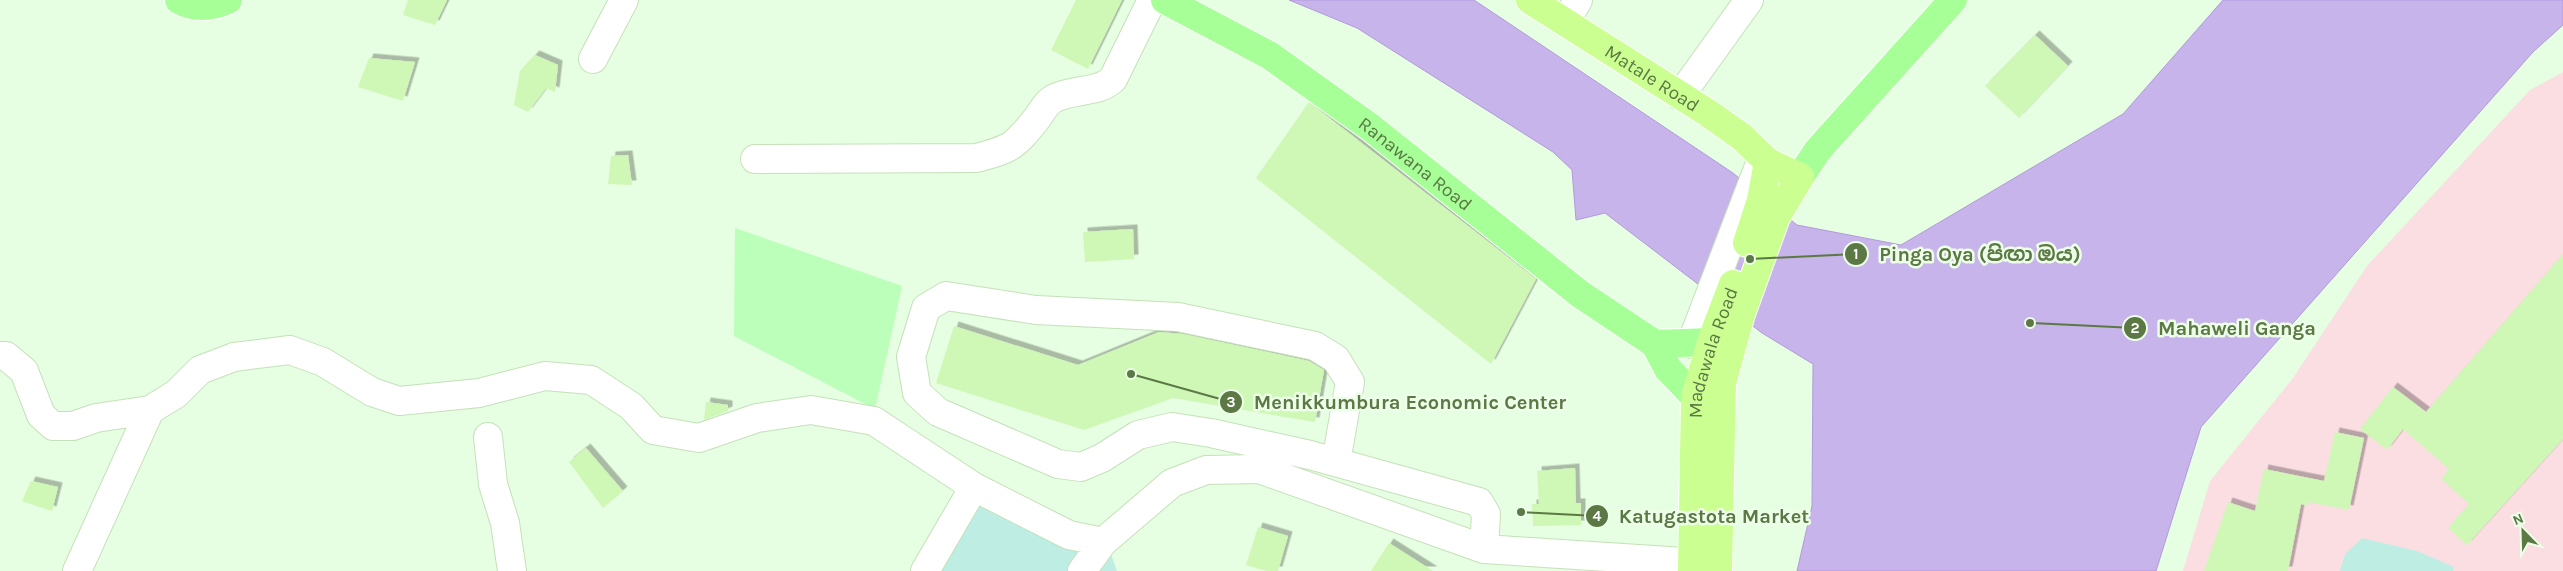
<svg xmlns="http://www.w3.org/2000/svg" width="2563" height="571" font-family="Karla,'Noto Sans Sinhala',sans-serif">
<defs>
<filter id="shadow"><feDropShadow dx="4.5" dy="-4.5" stdDeviation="0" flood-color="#0004"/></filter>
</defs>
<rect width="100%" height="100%" fill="#e6fee1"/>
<path fill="#fbdee2" d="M2563 72V571H2183L2210 481 2293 378 2367 266 2530 90Z"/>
<path fill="#beede4" d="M972 499 1108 546 1117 571H930Z
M2362 538 2417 551 2454 567 2453 571H2340L2345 554Z"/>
<path fill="#bbffba" d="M735 228 902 286 875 409 734 336Z"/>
<path fill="#c7b4ea" stroke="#b299dd" d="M1289 0H1474L1733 173 1797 225 1901 245 2123 114 2223 0H2563V25L2533 52 2201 427 2156 571H1797L1812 506 1813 364 1762 333 1605 213 1576 220 1572 170 1553 152 1357 28Z"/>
<path fill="#cff7b6" filter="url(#shadow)" d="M408 0H447L435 25 403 15Z
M1076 0H1122L1088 69 1051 50Z
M2035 35 2068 66 2019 118 1985 86Z
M535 55 558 65 555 92 546 88 528 112 514 105 520 71Z
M369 58 415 62 403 101 358 87Z
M1309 102 1536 279 1491 364 1256 178Z
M628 155 632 185 608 184 611 156Z
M1133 229 1134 259 1085 262 1083 232Z
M2563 254V439L2467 545 2448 528 2469 504 2441 479 2449 469 2403 429 2387 450 2360 429 2393 387 2426 412Z
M954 326 1078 365 1159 332 1183 334 1309 361 1324 370 1315 422 1173 398 1084 430 936 383Z
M706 402 728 405V411L704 420Z
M2335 432 2364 438 2349 510 2308 502V506L2301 504 2288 571H2204L2228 502 2255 511 2264 469 2324 481Z
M586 448 623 491 603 508 569 462Z
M1575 468 1576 503H1581V525L1533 526 1532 504H1539L1537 471Z
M31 481 58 487 52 511 22 501Z
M1258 527 1288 536 1278 571H1267L1246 565Z
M1389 543 1433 571H1371Z"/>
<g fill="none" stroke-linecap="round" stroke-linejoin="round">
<defs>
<path id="minor" d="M1566 21 1578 0
M593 59 624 0
M1680 96 1749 0
M755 159 976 158C1012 149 1015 146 1038 117 1042 111 1046 103 1053 99 1072 88 1098 94 1113 79L1152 0
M1691 344 1761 161
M0 356H6L24 371 41 415 53 426H73L96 418 150 410 176 394 200 370 234 357 290 350 323 362 372 392 399 401 479 393 545 376 591 380 631 406 653 430 699 438 757 418 811 410 874 421 974 487 1069 535 1103 542 1172 483 1206 470 1259 469 1484 549 1715 564
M488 437 493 484 505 523 512 571
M1336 462 1350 382 1336 359 1315 346 1178 317 1036 310 946 296 926 308 911 357 917 393 938 412 1058 464 1081 467 1102 458 1138 435 1172 427 1211 433 1310 455 1479 502 1486 514 1484 549
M77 571 150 410
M925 571 974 487
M1082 571 1103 542"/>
<g id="major">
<path d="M179 0C195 9 212 7 228 0"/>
<path id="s1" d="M1165 0 1269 55 1370 127 1580 294 1655 344 1668 369 1695 397"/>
<path d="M1800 177 1818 150 1953 0"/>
<path d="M1655 344 1711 342"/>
</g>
<g id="highway">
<path id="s2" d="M1530 0 1708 113 1742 137 1768 162 1800 177 1776 217 1741 314 1722 383 1718 571"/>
<path d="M1747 243 1761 200 1768 162"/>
<path id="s3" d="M1692 571 1695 397 1711 342 1733 284"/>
</g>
</defs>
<use href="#minor" stroke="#c5e1b9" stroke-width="30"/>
<use href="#major" stroke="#fff" stroke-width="30"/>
<use href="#highway" stroke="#fff" stroke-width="30"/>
<use href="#minor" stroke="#fff" stroke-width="28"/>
<use href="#major" stroke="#a7ff97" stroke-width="28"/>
<use href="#highway" stroke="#cbff91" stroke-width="28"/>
</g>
<g text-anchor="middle" stroke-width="5" stroke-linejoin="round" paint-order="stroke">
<g font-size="19" fill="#5b7845" stroke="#edffe9">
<text dy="7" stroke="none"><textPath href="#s2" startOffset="145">Matale Road</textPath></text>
<text dy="7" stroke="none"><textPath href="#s1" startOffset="300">Ranawana Road</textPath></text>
<text dy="7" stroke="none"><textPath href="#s3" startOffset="221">Madawala Road</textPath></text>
</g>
</g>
<path fill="none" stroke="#5b7845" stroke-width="2" d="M1750 259L1856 254M2030 323L2135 328M1131 374L1231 402M1521 512L1597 516"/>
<g fill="#5b7845" stroke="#edffe9" stroke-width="2">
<circle cx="1750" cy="259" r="5"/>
<circle cx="2030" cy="323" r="5"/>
<circle cx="1131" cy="374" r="5"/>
<circle cx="1521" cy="512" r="5"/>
<circle cx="1856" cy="254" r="12"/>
<circle cx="2135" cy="328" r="12"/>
<circle cx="1231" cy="402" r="12"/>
<circle cx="1597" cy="516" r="12"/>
</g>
<g font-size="15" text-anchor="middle" font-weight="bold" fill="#fff">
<text x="1856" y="259">1</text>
<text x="2135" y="333">2</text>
<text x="1231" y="407">3</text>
<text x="1597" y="521">4</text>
</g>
<g font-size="20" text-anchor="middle" font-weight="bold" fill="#5b7845" stroke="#edffe9" stroke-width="5" stroke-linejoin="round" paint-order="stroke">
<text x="1980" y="261">Pinga Oya (පිඟා ඔය)</text>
<text x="2237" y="335">Mahaweli Ganga</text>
<text x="1410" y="409">Menikkumbura Economic Center</text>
<text x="1714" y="523">Katugastota Market</text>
</g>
<g transform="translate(2523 531) rotate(337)" stroke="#edffe9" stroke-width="4" paint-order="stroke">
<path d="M0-4L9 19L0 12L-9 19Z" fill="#5b7845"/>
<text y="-8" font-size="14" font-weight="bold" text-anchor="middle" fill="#5b7845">N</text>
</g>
</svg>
